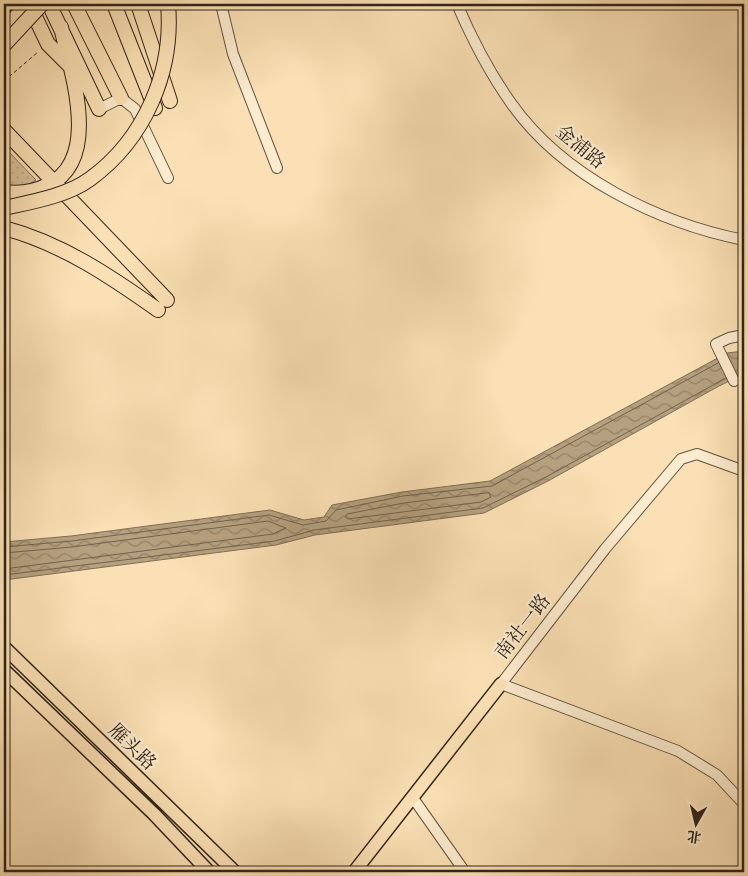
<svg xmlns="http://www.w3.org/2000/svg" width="748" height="876" font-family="'IM FELL DW Pica','Noto Serif SC',serif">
<defs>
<pattern id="grass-dots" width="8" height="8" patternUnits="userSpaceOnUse" patternTransform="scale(1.25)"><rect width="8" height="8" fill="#d8c09a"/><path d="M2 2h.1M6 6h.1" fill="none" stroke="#baa584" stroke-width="1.8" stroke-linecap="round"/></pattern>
<pattern id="water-waves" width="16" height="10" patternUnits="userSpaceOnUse" patternTransform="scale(1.25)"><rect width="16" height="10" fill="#b5a07f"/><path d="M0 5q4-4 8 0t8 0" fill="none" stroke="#948267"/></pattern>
</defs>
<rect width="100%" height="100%" fill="#fae0b4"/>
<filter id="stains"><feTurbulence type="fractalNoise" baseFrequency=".004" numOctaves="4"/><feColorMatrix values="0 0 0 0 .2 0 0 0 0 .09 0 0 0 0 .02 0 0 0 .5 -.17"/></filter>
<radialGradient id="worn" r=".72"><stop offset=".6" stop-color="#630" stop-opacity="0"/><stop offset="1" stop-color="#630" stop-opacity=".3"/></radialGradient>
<path fill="url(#grass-dots)" stroke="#84725a" d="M4 147 36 180 4 200Z"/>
<path fill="url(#water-waves)" stroke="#806e56" d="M744 351V374L719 386 548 481 484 513 315 535 276 545 4 580V542L71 536 270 510 304 520 324 517 332 505 402 492 490 481 727 353Z"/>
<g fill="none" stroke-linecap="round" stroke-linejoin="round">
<path stroke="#72624c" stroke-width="1" d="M489 493 491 497 481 502 348 519 345 517 347 514 404 503Z
M4 547 72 541 269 515 303 525 326 521 336 510 403 496 492 486 718 363
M4 553 72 547 268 521 286 528 273 534 4 569
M4 575 275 541 314 530 483 508 546 477 726 378"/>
<defs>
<path id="minor" d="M221 4 233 54 277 168
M457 4C472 39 489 72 511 103 563 177 659 223 744 240
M99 109 121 98 135 109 168 178
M734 381 716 344 729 338 744 335
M744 471 697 454 681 459 605 549 501 684 678 751 717 775 744 804
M413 798 465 872"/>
<path id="major" d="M4 28 27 4
M4 647 235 872
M4 670 154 814 209 872
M354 872 501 684"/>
<path id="highway" d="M29 4 48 44 70 66
M49 4 99 109
M74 4 121 98
M114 4 155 108
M138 4 170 101
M4 130 167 300
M4 192C19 194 34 192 48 185 102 159 71 72 61 27
M4 228C61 243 110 276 158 310"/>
</defs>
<use href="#minor" stroke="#625340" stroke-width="12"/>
<use href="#major" stroke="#302419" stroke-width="15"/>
<use href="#highway" stroke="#302419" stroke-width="16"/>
<path stroke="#302419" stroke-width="1" stroke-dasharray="4 2.5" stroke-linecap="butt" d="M89 8 94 4
M4 81 38 52"/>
<use href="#minor" stroke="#fcebce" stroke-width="10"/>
<use href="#major" stroke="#fae0b4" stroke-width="12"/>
<use href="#highway" stroke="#fae0b4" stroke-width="14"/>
<defs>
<path id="highway-bridge" d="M4 45 42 4
M4 208C31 202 67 196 90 179 145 139 174 71 168 4"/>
</defs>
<use href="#highway-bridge" stroke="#302419" stroke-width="16" stroke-linecap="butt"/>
<use href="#highway-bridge" stroke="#fae0b4" stroke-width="14"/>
</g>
<g text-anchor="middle" stroke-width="4.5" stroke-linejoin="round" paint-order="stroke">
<g font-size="19" fill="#302419" stroke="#fcebce">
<text transform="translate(581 146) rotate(39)" y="7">金浦路</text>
<text transform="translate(522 626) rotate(-52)" y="7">南社一路</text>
<text transform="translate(133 746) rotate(44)" y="7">雁头路</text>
</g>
</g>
<rect width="748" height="876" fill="none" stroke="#fae0b4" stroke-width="20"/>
<rect x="5" y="5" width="738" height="866" fill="none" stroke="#302419" stroke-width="2.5"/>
<rect x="10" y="10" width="728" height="856" fill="none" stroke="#302419"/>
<g transform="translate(696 824) rotate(188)" stroke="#fcebce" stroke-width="4" paint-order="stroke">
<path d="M0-4L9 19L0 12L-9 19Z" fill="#302419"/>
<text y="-8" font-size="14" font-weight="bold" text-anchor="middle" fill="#302419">北</text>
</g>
<rect width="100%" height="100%" filter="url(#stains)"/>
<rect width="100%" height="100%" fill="url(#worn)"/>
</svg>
